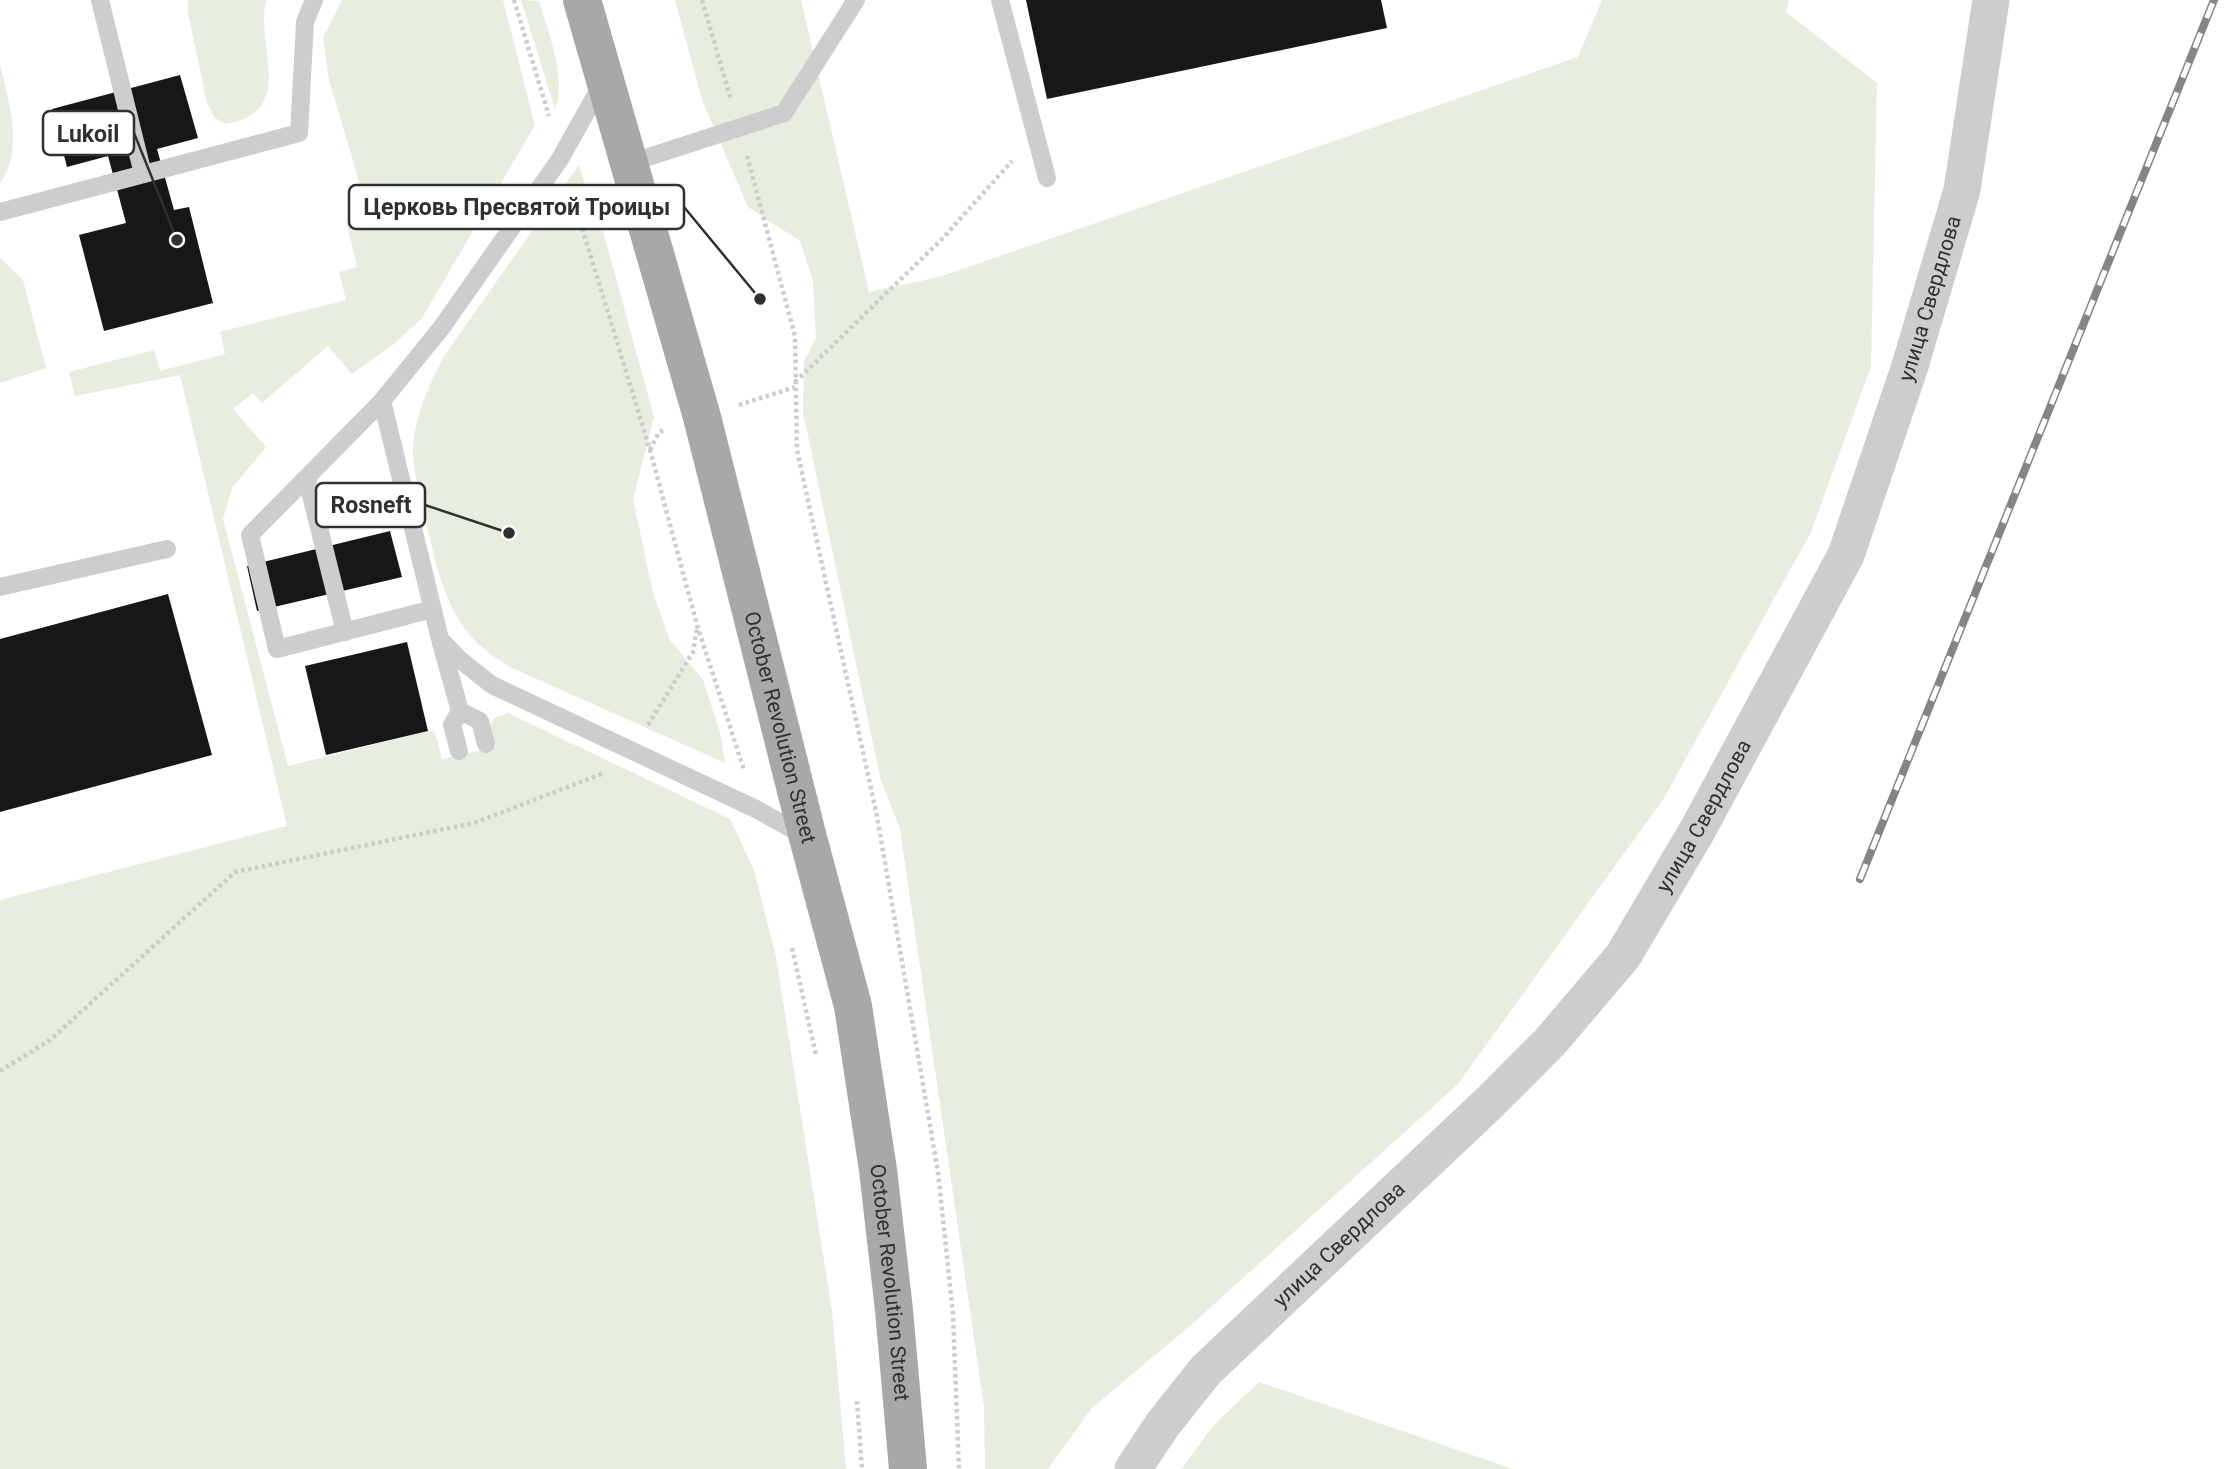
<svg xmlns="http://www.w3.org/2000/svg" width="2236" height="1469" font-family="Roboto,sans-serif">
<rect width="100%" height="100%" fill="#fff"/>
<path fill="#e7eddf" d="M188 0H266C255 49 298 110 226 124L215 118 207 103 188 13Z
M342 0H503L535 125 422 318 394 344 352 374 328 346 262 403 253 393 233 409 266 447 232 488 223 519 288 766 428 731 435 732 442 759 496 747 490 726 494 718 508 713 730 819 754 870 776 957 832 1311 846 1469H0V900L287 826 180 375 75 396 69 372 154 350 160 371 225 354 220 332 346 300 339 272 357 267 346 222 369 215 329 80 323 38Z
M521 0 539 1C548 33 567 76 555 109Z
M675 0H801L869 292 939 277 1578 57 1602 0H1789L1786 12 1877 83 1871 366 1811 532 1664 798 1458 1084 1191 1325 1092 1408 1048 1469H985L984 1407 900 829 880 777 803 412 804 361 816 338 813 281 800 241 748 207 702 100Z
M0 63C8 100 25 149 0 183Z
M579 165 587 191 594 198 654 417 633 499 653 593 670 640 703 680 720 732 725 763 512 668C503 662 493 657 485 650 444 616 435 561 424 511 420 491 412 468 413 448 415 414 430 382 446 353Z
M0 258 23 280 46 368 0 383Z
M1259 1382 1513 1469H1181L1213 1426Z"/>
<path fill="#171717" d="M1026 0H1381L1387 28 1047 99Z
M180 75 198 138 157 149 174 210 189 207 213 303 104 331 79 235 126 223 108 156 67 167 52 109Z
M390 531 402 577 257 611 247 566Z
M168 594 212 755 0 812V639Z
M407 642 428 731 326 755 305 666Z"/>
<g fill="none" stroke-linecap="round" stroke-linejoin="round">
<path stroke="#cdcdcd" stroke-width="4.5" stroke-dasharray="3.5 3.5" stroke-linecap="butt" d="M514 0 549 116
M702 0 731 100
M747 156 795 336 797 450 877 816 938 1172 953 1314 959 1469
M572 195 650 450 697 625 744 770
M795 382 943 238 1012 161
M739 405 795 387
M650 450 659 432 665 430
M648 725 693 652 697 628
M792 948 816 1055
M0 1071 50 1040 235 872 474 823 604 773
M857 1401 862 1469"/>
<path stroke="#cdcdcd" stroke-width="18" d="M100 0 143 174
M1000 0 1047 178
M602 84 560 159 442 327 382 401 440 639 459 659 492 685 756 809 806 837
M630 163 784 113 856 0
M0 212 299 133 305 22 314 0
M382 401 250 535 277 649 433 609
M307 479 345 632
M0 587 167 549
M441 643 460 711 480 721 486 744
M459 751 452 725 460 711"/>
<path stroke="#cdcdcd" stroke-width="37" id="s1" d="M1133 1469 1163 1424 1206 1370 1489 1103 1550 1042 1623 956 1697 831 1846 555 1910 366 1962 190 1991 0"/>
<path stroke="#a8a8a8" stroke-width="38" id="s2" d="M582 0 702 417 808 838 853 1006 878 1170 894 1310 908 1469"/>
<defs>
<path id="rail" d="M1860 879 2214 0"/>
</defs>
<use href="#rail" stroke="#858585" stroke-width="8"/>
<use href="#rail" stroke="#fff" stroke-width="5" stroke-dasharray="16" stroke-linecap="butt"/>
</g>
<g text-anchor="middle" stroke-width="7" stroke-linejoin="round" paint-order="stroke">
<g font-size="21" fill="#303030" stroke="#fff">
<text dy="7" stroke="none"><textPath href="#s1" startOffset="1440">улица Свердлова</textPath></text>
<text dy="7" stroke="none"><textPath href="#s2" startOffset="754">October Revolution Street</textPath></text>
<text dy="7" stroke="none"><textPath href="#s1" startOffset="873">улица Свердлова</textPath></text>
<text dy="7" stroke="none"><textPath href="#s1" startOffset="306">улица Свердлова</textPath></text>
<text dy="7" stroke="none"><textPath href="#s2" startOffset="1321">October Revolution Street</textPath></text>
</g>
</g>
<path fill="none" stroke="#303030" stroke-width="2.5" d="M177 240L134 133M760 299L684 207M509 533L425 505"/>
<g fill="#303030" stroke="#fff" stroke-width="2.5">
<circle cx="177" cy="240" r="7"/>
<circle cx="760" cy="299" r="7"/>
<circle cx="509" cy="533" r="7"/>
</g>
<g fill="#fff" stroke="#303030" stroke-width="2.5">
<rect x="43" y="111" width="91" height="44" rx="7"/>
<rect x="349" y="185" width="335" height="44" rx="7"/>
<rect x="316" y="483" width="109" height="44" rx="7"/>
</g>
<g font-size="23" text-anchor="middle" font-weight="bold" fill="#303030">
<text x="88" y="142">Lukoil</text>
<text x="517" y="215">Церковь Пресвятой Троицы</text>
<text x="371" y="513">Rosneft</text>
</g>
</svg>
